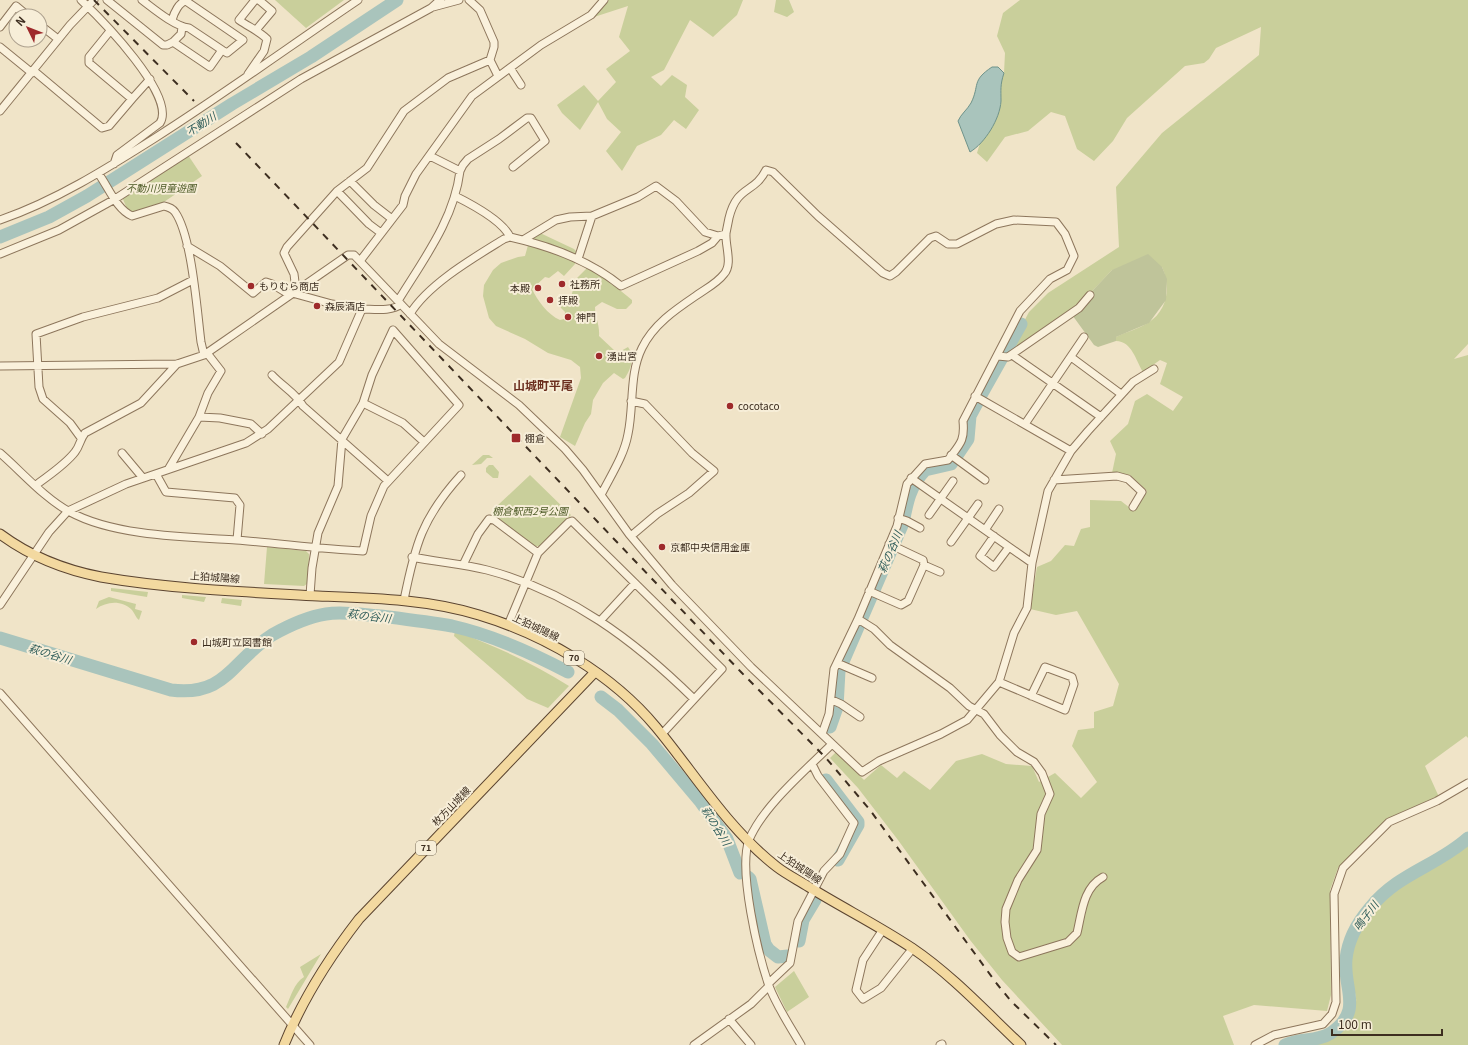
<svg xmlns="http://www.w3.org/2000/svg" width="1468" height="1045" font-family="Georgia,'Noto Sans JP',serif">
<rect width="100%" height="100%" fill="#f0e4c8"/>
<path fill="#c9cf9b" d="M275 0H344L306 28Z
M607 0H743L737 15 713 37 690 20 664 70 651 77 661 86 672 75 687 85 685 97 699 110 686 129 674 120 661 135 637 146 622 171 606 151 621 132 607 119 598 102 580 130 562 113 557 105 584 85 598 101 616 82 606 69 630 51 619 37 628 6 591 18Z
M776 0H789L794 12 787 17 774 12Z
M1020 0H1468V344L1454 359 1468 355V738L1466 736 1425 766 1439 797 1385 821 1338 868 1330 890 1331 995 1327 1011 1254 1005 1223 1016 1234 1045H1062L1002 980 970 940 898 840 858 788 830 758 836 752 864 780 881 765 897 778 904 771 930 790 956 761 982 754 1006 764 1032 766 1039 782 1055 773 1081 798 1097 782 1072 746 1078 730 1094 728V712L1113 706 1119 684 1077 611 1056 615 1030 609 1037 567 1051 561 1065 545 1074 546 1081 529 1090 527V500L1121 501 1134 511 1147 491 1130 475 1112 473 1116 454 1110 441 1128 424 1135 401 1147 394 1173 411 1183 397 1160 384 1167 363 1160 360 1143 372C1136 361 1132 341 1116 341V337C1126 332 1138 329 1148 323 1168 310 1171 287 1162 267L1112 270 1077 307 1016 348 1011 346 1029 312 1048 293 1119 247 1116 187 1162 133 1259 55 1261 27 1216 48 1209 59 1204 63 1185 66 1127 118 1113 141 1094 161 1077 149 1065 116 1051 112 1028 131 1005 137 987 162 977 153 980 143 996 120 1001 102 1000 85 1004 73 1005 53 997 36 1003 13Z
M188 155 202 176 161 204 132 213 128 211 122 197Z
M538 232 574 249 576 251 575 264 564 276 558 271 549 278 545 277 532 289C537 300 548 315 560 320L564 319 565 312 561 308 559 303 563 297H571L576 279 587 268 595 270 632 300V303L626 309H617L602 302 595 307C595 317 600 325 599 336L615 351H621L628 347C635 357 631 369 625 378L623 379 614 373 603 383 593 400 591 414 585 423 575 446 560 437 581 378 580 367 571 360 548 353 525 339 496 326 489 318 483 296 484 285 493 270 501 263 518 257 525 256 530 238Z
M483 455H489L493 458H487L481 464 472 465Z
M489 465H493L499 472 498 478H493L486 472V468Z
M530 475 571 515 541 546H535L493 515 498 505Z
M267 547 306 551 309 554 308 583 304 586 264 584Z
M111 588 148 592 147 597 111 591Z
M182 595 206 597 204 602 182 598Z
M109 597 136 604 135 609 142 611 139 620C136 618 135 614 132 610 122 600 107 601 96 609L99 601Z
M222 598 242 600 241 606 221 603Z
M455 631C495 646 533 663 569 686L548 708 527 699 454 636Z
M1468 845V1045H1305C1329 1042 1355 1029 1356 1002 1357 994 1352 986 1351 978 1348 965 1352 945 1358 933 1370 910 1393 888 1416 876 1434 866 1453 859 1468 845Z
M321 954 288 1009 286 1007C291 996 294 983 304 977L300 967Z
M794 971 809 997 787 1012 775 987Z"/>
<path fill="#bfc49a" d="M1148 254 1162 267 1167 279 1166 300 1149 323 1116 337V341L1098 347 1094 345 1070 312 1077 307 1112 270Z"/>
<path fill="#a9c4bc" stroke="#6f938a" d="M992 67H998L1004 73C1000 85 1001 90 1001 101 1000 119 985 143 970 152L958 121C961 114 967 110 971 103 980 85 971 81 992 67Z"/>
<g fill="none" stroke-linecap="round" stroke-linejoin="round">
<path stroke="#a9c4bc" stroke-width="13" d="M0 237 49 217 87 196 232 104 311 57 397 0
M981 395 1021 324
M0 638 171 690C227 697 232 660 272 635 288 626 307 617 326 614 344 611 362 615 380 616 404 619 429 622 452 626 492 635 532 653 568 672
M601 697 618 710 652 744 700 801 727 839 740 873
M830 727 837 707 839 671 903 523C907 502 910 486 925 470L951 464 968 439 970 416 978 401
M826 780 858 822V825L838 860
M748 877 750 879 765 944 769 950 778 957 788 956
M799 941 803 920 815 900
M1285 1045C1299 1038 1317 1042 1331 1033 1364 1010 1343 990 1346 959 1348 940 1358 922 1370 908 1398 873 1437 866 1468 838"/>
<defs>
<path id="minor" d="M81 0C101 19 177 96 160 123L117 155 114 164
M107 0 163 45H167L173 42 210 67 222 50 189 28C174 26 154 9 142 0
M469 0 480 10 494 42V47L490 60
M433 7 459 0
M172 20C174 13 179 2 186 1L243 40 227 53 222 50
M40 25 58 39
M0 27 16 6 28 16
M256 30 272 11 259 0
M110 31 89 57V63L132 99 150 79
M173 42 181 34 182 27
M0 47 32 73
M510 68 521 85
M34 71 102 128 109 126 132 99
M248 74 264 51 267 39C259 31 249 27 239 20L255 0
M0 111 70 25 94 0
M460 171 463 165 468 159 499 139 527 118H531L545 141 513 167
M98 173C108 186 116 209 132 216L164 206C169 207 172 208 175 212 192 236 197 311 201 342L204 355
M350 181 374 205 392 219
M337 191 369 224 381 233
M455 196C471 204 503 221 510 237
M0 220C55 201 106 169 155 138 224 94 290 46 358 0
M523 240 556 220 570 217 592 216 638 197 656 186 676 201 705 232 718 236
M187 246 220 266 253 293 266 282 272 284 290 295
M0 254 59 230 115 199 301 79 431 8 440 0
M578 259 592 216
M360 261 403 205 405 196 416 174 472 96 541 45 591 15 604 0
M398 301C423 260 454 220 460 171L430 156
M362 309 332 304 292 293 295 282 294 274 284 253 287 247 337 191 367 168 404 111 448 78 490 60 498 76
M410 314C428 284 475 257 504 239L510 237C550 246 589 260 621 286L698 251 712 243 718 236 726 234
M1012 355 1101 417
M998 356 1008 357 1079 308 1090 295
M1071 357 1121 394
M0 366 177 364 204 355 348 255H354L439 344 519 405 565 449 583 470 629 534 672 585 751 667 862 772 879 761 941 734 967 720 999 682 1014 633 1027 608 1032 563 1048 491 1071 451 1088 431 1133 382 1154 369
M272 375C282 386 296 393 303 406L388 481
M975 396 1071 451
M363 403 403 423 424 442
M199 417 208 393 221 371 207 353
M1025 424 1084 337
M81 438 70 423 43 399 39 387 36 334 83 317 158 298 193 280
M0 453C22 472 44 498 70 512 114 536 185 537 236 540 278 543 320 549 363 551L371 516 384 486 459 405 393 330 372 375 363 403 342 439 338 486 318 533 312 568 310 595
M122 453 143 478
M951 455 985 480
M169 468 199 417 220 418 251 424 262 434
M156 474 166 492 235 498 240 505 237 540
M911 478 1032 563
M1054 480 1117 476 1128 479 1142 492 1133 507
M36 485C49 475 65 465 75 452 80 446 80 439 85 433L141 403 177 364
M601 495C611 475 624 456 628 434 634 406 629 374 642 348 654 323 678 308 700 293 709 287 718 282 724 274 733 264 725 246 726 233 727 228 728 223 729 218 737 185 754 194 766 170L773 172 818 216 883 273 890 276 896 272 930 238 936 236 948 244H957L996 224 1014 220 1056 222 1065 234 1074 256 1067 270 1050 279 1020 311 963 421C965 441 960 444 948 460L925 464 907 484 897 526 858 619 834 669 829 714 822 734
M929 515 953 481
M898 518 907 521 920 528
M985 530 999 509
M631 536 657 514 689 493 714 471 692 453 645 404 631 401
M994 536 980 556 994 567 1009 547
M951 542 978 504
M412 557C437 562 463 564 487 570 570 592 634 640 694 699
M463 565 478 534 489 519 494 520 538 553
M924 565 940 572
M869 591 901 605 908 601 924 565 923 560 889 544
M404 600C415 545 422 518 461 475
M0 605 49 532 68 511 126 484 246 443 268 429 339 362 362 309C373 309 392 312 401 304
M858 619 874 629 890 645 950 688 969 706 984 714 1000 735 1017 752 1034 762 1042 773 1050 794 1041 814 1037 850 1018 880 1006 909 1005 922 1007 938 1012 952 1019 957 1068 942 1077 933C1082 912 1083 888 1103 877
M601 620 635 583
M508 625 538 553 569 522 572 521 722 669 662 734
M837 663 872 678
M999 682 1065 710 1074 684 1072 677 1045 667 1031 696
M0 693 310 1045
M832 700 841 704 860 717
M882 931 863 960 856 990 863 999 881 988 913 948
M769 983 790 963 798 921 824 871 840 854 854 823 818 776 812 764
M729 1019 751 1045
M694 1045 751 1004 769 986
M801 1045C790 1026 777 1007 769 986 758 954 738 870 749 840 763 806 806 770 832 744
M940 1045 942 1044
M1255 1045 1274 1035 1323 1024 1332 1014 1336 1002 1334 894 1343 868 1389 822 1437 801 1468 783"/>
<path id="major" d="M0 534C31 557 65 570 101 577 170 589 248 592 318 596 372 598 427 599 479 615 545 635 612 674 656 727 695 774 728 829 777 867 786 874 798 880 809 887 843 908 879 926 912 948 952 975 986 1012 1021 1045
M284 1045C303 998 328 959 359 919L595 672"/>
</defs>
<use href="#minor" stroke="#8d765c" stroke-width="9"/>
<use href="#major" stroke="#5b4430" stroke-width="11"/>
<use href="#minor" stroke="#faf1dc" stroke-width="7"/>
<use href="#major" stroke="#f3d9a0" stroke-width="9"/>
<path stroke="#3d2e20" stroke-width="2" stroke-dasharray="7 7" stroke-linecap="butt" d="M94 0 194 101
M236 143 741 672 826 758 870 810 997 984 1011 1001 1056 1045"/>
</g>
<g fill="#9e2a2b" stroke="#f7eed8" stroke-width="1.5">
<circle cx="562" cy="284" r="4"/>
<circle cx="251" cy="286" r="4"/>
<circle cx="538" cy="288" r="4"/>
<circle cx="550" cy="300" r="4"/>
<circle cx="317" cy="306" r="4"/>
<circle cx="568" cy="317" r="4"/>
<circle cx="599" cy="356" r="4"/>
<circle cx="730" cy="406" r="4"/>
<rect x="511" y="433" width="10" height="10" rx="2"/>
<circle cx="662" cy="547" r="4"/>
<circle cx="194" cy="642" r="4"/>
</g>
<g text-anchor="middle" stroke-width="4" stroke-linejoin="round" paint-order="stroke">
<g fill="#f7eed8" stroke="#756857" stroke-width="1">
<rect x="564" y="651" width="20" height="14" rx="3"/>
<rect x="416" y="841" width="20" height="14" rx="3"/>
</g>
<g font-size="9" font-weight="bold" fill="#3d2e20">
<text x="574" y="661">70</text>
<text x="426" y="851">71</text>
</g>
<g font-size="10" font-style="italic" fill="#4d5a26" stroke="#f7eed8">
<text x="161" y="192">不動川児童遊園</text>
<text x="530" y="515">棚倉駅西2号公園</text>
</g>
<g font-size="10" fill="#3d2e20" stroke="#f7eed8" text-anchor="start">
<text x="570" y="288">社務所</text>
<text x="259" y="290">もりむら商店</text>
<text x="530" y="292" text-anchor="end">本殿</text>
<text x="558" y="304">拝殿</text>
<text x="325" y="310">森辰酒店</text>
<text x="576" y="321">神門</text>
<text x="607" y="360">湧出宮</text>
<text x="738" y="410">cocotaco</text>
<text x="525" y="442">棚倉</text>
<text x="670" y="551">京都中央信用金庫</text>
<text x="202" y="646">山城町立図書館</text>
</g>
<g font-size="10" fill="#3d2e20" stroke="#f7eed8">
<text transform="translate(215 577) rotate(4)" y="4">上狛城陽線</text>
<text transform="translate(536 627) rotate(25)" y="4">上狛城陽線</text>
<text transform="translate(451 806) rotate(-46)" y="4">枚方山城線</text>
<text transform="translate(800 867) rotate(34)" y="4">上狛城陽線</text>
</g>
<g font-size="11" font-style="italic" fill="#2f5d5a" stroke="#f7eed8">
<text transform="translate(201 124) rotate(-32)" y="4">不動川</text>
<text transform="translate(890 552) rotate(-67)" y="4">萩の谷川</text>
<text transform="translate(369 616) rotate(7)" y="4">萩の谷川</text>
<text transform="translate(50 654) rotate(17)" y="4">萩の谷川</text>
<text transform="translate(716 826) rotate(58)" y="4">萩の谷川</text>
<text transform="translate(1366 916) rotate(-53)" y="4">鳴子川</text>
</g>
<g font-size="12" font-weight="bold" fill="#6b2e1e" stroke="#f7eed8">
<text x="543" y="390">山城町平尾</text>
</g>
</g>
<g transform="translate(28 28) rotate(313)"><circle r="19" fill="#f7eed8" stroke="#ada18e"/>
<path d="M0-3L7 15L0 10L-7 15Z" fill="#9e2a2b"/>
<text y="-6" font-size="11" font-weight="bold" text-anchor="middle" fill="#3d2e20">N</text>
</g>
<path d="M1332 1029v6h110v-6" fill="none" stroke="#3d2e20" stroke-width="2"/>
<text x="1338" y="1029" font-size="12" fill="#3d2e20" stroke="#f7eed8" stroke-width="3" paint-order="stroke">100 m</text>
</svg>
